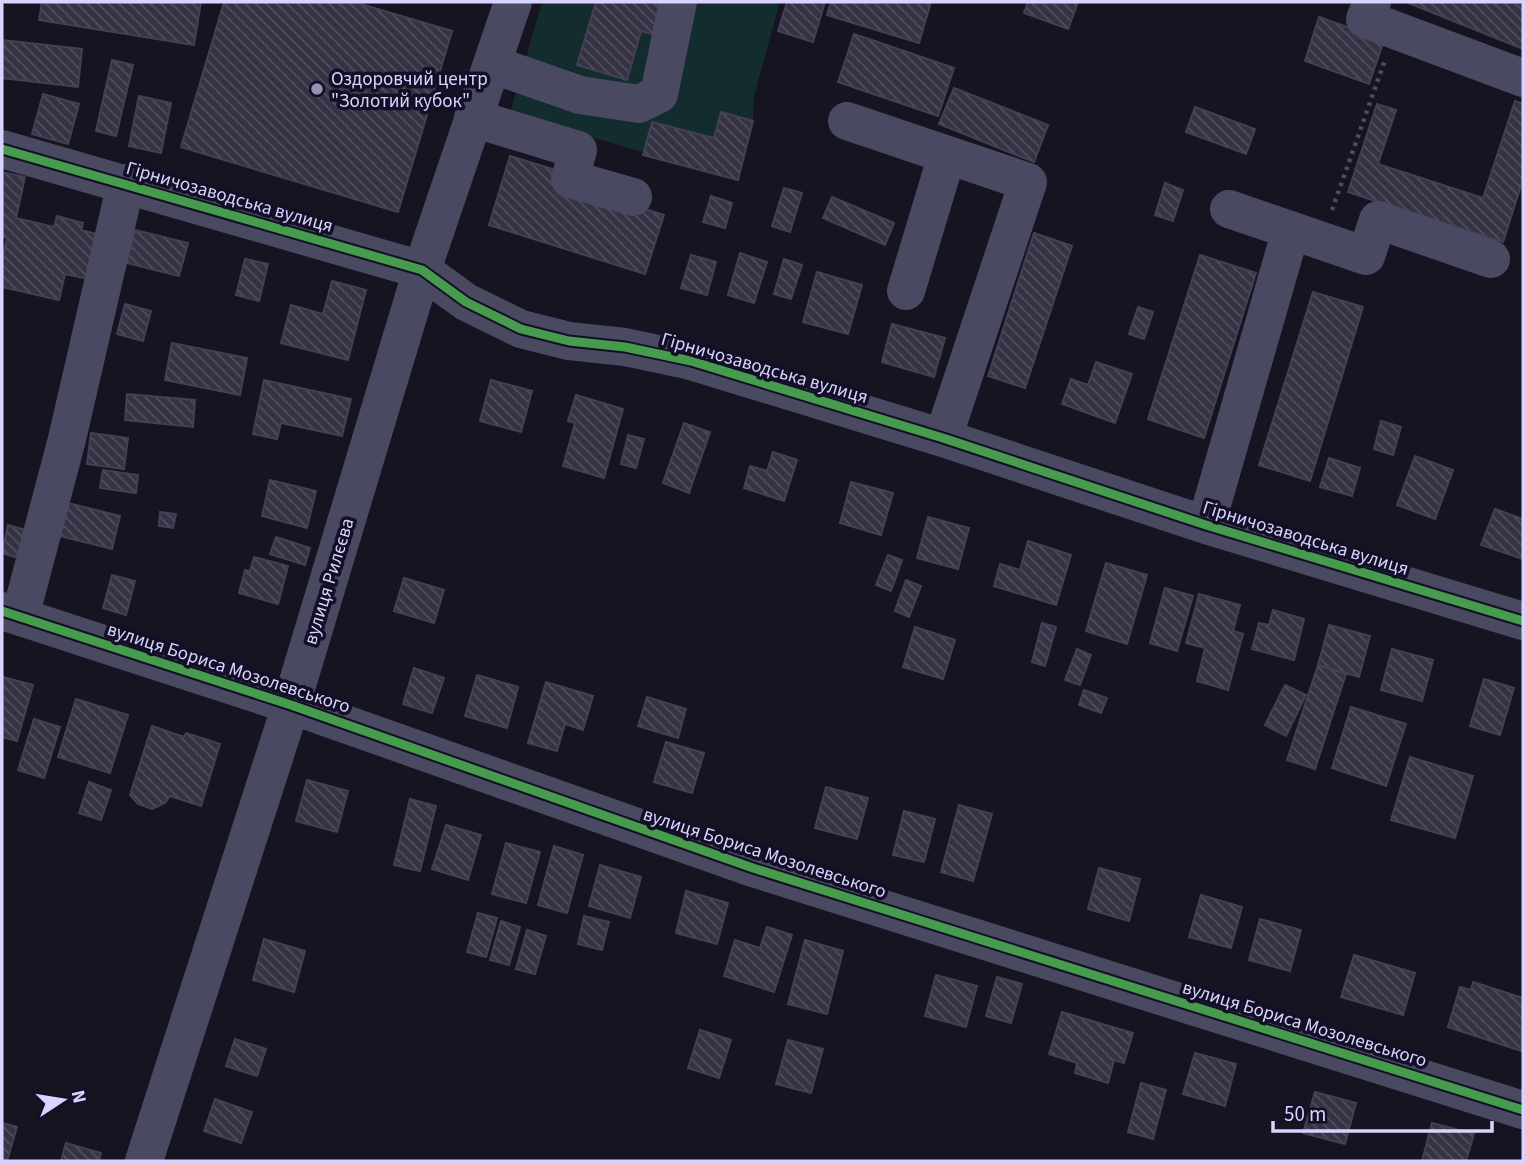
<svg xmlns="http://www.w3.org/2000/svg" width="1525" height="1163" font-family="'Source Sans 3',sans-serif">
<defs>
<pattern id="building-back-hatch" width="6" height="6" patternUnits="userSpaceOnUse" patternTransform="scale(1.75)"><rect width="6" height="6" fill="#343243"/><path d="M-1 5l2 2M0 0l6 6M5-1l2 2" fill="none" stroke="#514f5f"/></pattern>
</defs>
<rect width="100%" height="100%" fill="#161421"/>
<path fill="#132c2d" d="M542 2H780L754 96 753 121 738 180 510 113Z"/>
<path fill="url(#building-back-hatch)" stroke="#433f54" stroke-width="2" d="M42 2H201L194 45 39 20Z
M224 2H354L452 31 398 212 181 147Z
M596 2H665L655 35 641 31 627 80 577 65Z
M787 2H825L813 42 778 31Z
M831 2H931L919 43 827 15Z
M1028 2H1078L1068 29 1024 13Z
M1406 2H1523V49Z
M1319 17 1384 40 1369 84 1305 61Z
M854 34 954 68 938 116 838 82Z
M2 40 82 49 78 87 2 78Z
M112 60 133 65 116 136 96 131Z
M954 88 1048 125 1034 162 939 124Z
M43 94 79 104 68 144 32 134Z
M139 96 171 103 161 153 129 146Z
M1515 101 1523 104V179L1503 242 1348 192 1377 104 1396 110 1378 164 1483 198Z
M1195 107 1255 129 1246 154 1186 132Z
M721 112 753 121 738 180 643 155 652 122 714 138Z
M510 156 562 172 632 205 664 215 645 274 489 225Z
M2 172 25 177 16 218 54 227 57 216 83 223 81 230 104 236 93 280 65 274 59 300 2 287V261L7 238 2 236Z
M1165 183 1183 190 1173 221 1155 215Z
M784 188 802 193 790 232 772 226Z
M711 196 732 203 725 228 703 222Z
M832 197 894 223 885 245 823 218Z
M135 230 188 243 179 276 127 263Z
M1034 233 1072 246 1025 388 988 376Z
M740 253 767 262 754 303 728 295Z
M691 255 716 262 707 295 681 288Z
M1200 255 1256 273 1204 438 1148 419Z
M245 259 268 264 259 301 236 295Z
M784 259 802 265 791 299 774 294Z
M817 272 862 285 848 334 803 322Z
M332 281 366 290 348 360 281 343 291 305 323 314Z
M1313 292 1363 307 1310 481 1259 465Z
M125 304 151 311 143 341 117 334Z
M1138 307 1153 312 1144 339 1129 334Z
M892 324 945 338 934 377 882 362Z
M172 343 247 358 240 395 165 380Z
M1096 362 1132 374 1115 423 1062 404 1071 379 1088 385Z
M264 380 351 399 342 436 281 423 277 439 253 434Z
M491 380 532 391 521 432 480 421Z
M127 394 195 400 193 427 125 420Z
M576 395 623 409 604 478 563 466 575 423 568 421Z
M1381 421 1401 427 1393 455 1374 449Z
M684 423 710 432 689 493 663 483Z
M91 433 128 438 124 469 87 464Z
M628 435 644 439 636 468 621 464Z
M773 452 797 460 784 501 744 488 750 466 767 471Z
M1415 456 1453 470 1435 519 1397 505Z
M1329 458 1360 468 1352 496 1320 487Z
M103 470 138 475 136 493 100 488Z
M270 480 316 491 307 528 262 516Z
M851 482 893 493 881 535 840 523Z
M68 503 120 516 112 549 60 536Z
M1495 509 1523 519V559L1481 545Z
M160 512 176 514 173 528 159 526Z
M928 517 969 528 958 569 917 558Z
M8 525 36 533 28 561 2 553Z
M276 537 310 548 305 565 270 554Z
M1028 541 1071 555 1056 605 994 586 1000 564 1020 570Z
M888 555 902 560 891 591 876 585Z
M254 557 288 566 278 604 239 593 245 570 250 571Z
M1106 563 1147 575 1127 644 1086 631Z
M112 575 135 581 126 615 103 608Z
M404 578 444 590 434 623 394 611Z
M906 580 921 586 909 617 895 611Z
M1165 588 1193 596 1177 651 1150 643Z
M1199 594 1240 605 1233 631 1243 634 1228 690 1197 681 1205 648 1186 643Z
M1273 610 1304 619 1294 660 1252 649 1259 623 1269 625Z
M1042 623 1056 627 1045 666 1032 662Z
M1329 625 1370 636 1359 677 1318 665Z
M915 627 955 640 943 679 903 667Z
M1077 649 1091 655 1080 685 1065 680Z
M1392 649 1433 660 1422 701 1381 690Z
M1318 665 1346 674 1315 769 1287 760Z
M414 668 444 678 432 713 403 704Z
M477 675 518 687 507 728 465 716Z
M3 677 33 685 17 741 2 737Z
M1484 679 1514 688 1500 735 1470 726Z
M546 682 593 696 583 730 565 724 557 751 528 743Z
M1285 685 1306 695 1286 736 1265 725Z
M1084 690 1107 698 1101 713 1079 705Z
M647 697 686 709 678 738 638 726Z
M76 699 128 715 110 773 58 757Z
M1351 707 1406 724 1386 786 1332 768Z
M34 719 60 727 44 778 18 770Z
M152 726 184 737 186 733 220 744 201 806 170 796 165 803 152 809 138 804 130 795Z
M666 742 704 753 692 793 654 782Z
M1410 757 1473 776 1455 838 1391 820Z
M307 780 348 791 337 832 296 821Z
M89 782 111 790 101 820 79 813Z
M826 787 868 798 857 839 815 828Z
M410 799 436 806 420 871 394 865Z
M959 805 992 814 973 881 941 872Z
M904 811 935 819 924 862 893 855Z
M446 825 481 835 468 880 432 869Z
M506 843 540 852 526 903 492 894Z
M554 846 583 855 567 913 538 905Z
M600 865 641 877 630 918 589 906Z
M1099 868 1140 879 1129 921 1088 909Z
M686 891 728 903 717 944 676 933Z
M1201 895 1242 907 1231 948 1189 937Z
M478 913 497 918 486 957 467 952Z
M584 916 609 922 602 950 578 944Z
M1260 919 1301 930 1290 971 1249 960Z
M501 921 520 927 509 965 490 960Z
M767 927 792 935 774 992 724 976 735 940 760 948Z
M527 930 546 936 535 974 516 969Z
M264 939 305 951 294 992 253 980Z
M805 940 843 951 827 1014 788 1004Z
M1354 955 1415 973 1403 1015 1341 997Z
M936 975 977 986 966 1027 925 1016Z
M997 977 1022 984 1011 1023 986 1016Z
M1473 982 1523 998 1521 1051 1448 1027 1460 987 1471 990Z
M1062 1012 1133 1033 1124 1063 1114 1060 1108 1083 1075 1073 1077 1063 1049 1054Z
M700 1030 731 1040 719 1078 688 1068Z
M235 1039 266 1049 257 1076 226 1066Z
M788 1040 823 1049 811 1093 776 1084Z
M1195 1053 1236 1064 1225 1106 1183 1094Z
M1141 1083 1166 1090 1153 1139 1128 1132Z
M1315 1092 1356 1103 1345 1144 1303 1133Z
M215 1099 252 1112 241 1143 204 1131Z
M2 1123 17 1127 7 1161H2Z
M1432 1123 1474 1134 1466 1161H1422Z
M66 1143 101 1153 99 1161H61Z"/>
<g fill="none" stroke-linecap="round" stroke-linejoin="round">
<path stroke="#44505f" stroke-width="4.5" stroke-dasharray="3.5 5" stroke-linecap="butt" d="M1332 210 1385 60"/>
<path stroke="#4a4962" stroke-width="38" d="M1372 2 1365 19 1523 78
M494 65 580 95 639 104 659 94 678 2
M473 118 578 150 570 179 633 197
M847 121 1028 182 943 438
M2 149 422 270 466 302 521 329 569 341 625 347 691 361 943 438 1206 525 1523 621
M1229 209 1366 256 1378 220 1491 259
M906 291 947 155
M1206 525 1291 230
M2 611 291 705 753 868 1523 1110
M20 617 67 439 126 183
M144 1161 291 705 422 270 513 2"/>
<defs>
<path id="cycleway" d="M2 149 422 270 466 302 521 329 569 341 625 347 691 361 943 438 1206 525 1523 621
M2 611 291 705 753 868 1523 1110"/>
</defs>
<use href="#cycleway" stroke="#130f26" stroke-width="13"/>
<use href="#cycleway" stroke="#469c4c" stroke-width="9"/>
</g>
<circle fill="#9591b1" stroke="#130f26" stroke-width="2.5" cx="317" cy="89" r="7"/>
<g text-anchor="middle" stroke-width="7" stroke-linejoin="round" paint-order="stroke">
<g font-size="19" fill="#d9d4ff" stroke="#130f26" text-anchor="start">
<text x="331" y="85">Оздоровчий центр<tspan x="331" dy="22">"Золотий кубок"</tspan></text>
</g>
<g font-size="19" fill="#d9d4ff" stroke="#130f26">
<text transform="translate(230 196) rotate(16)" y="7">Гірничозаводська вулиця</text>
<text transform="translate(765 367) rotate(16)" y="7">Гірничозаводська вулиця</text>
<text transform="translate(1306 537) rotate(17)" y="7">Гірничозаводська вулиця</text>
<text transform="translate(328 581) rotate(-73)" y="7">вулиця Рилєєва</text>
<text transform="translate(229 667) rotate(18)" y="7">вулиця Бориса Мозолевського</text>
<text transform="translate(765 852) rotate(18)" y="7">вулиця Бориса Мозолевського</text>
<text transform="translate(1305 1023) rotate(17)" y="7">вулиця Бориса Мозолевського</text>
</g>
</g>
<rect width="1525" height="1163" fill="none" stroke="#d9d4ff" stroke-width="7"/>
<g transform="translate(63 1100) rotate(78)" stroke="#130f26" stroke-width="5" paint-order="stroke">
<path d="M0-5L12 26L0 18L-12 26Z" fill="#d9d4ff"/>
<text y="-10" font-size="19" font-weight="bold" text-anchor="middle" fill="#d9d4ff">N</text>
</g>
<path d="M1273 1121v10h219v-10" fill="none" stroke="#d9d4ff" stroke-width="3.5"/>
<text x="1284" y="1121" font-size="21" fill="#d9d4ff" stroke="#130f26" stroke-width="5" paint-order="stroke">50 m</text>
</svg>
